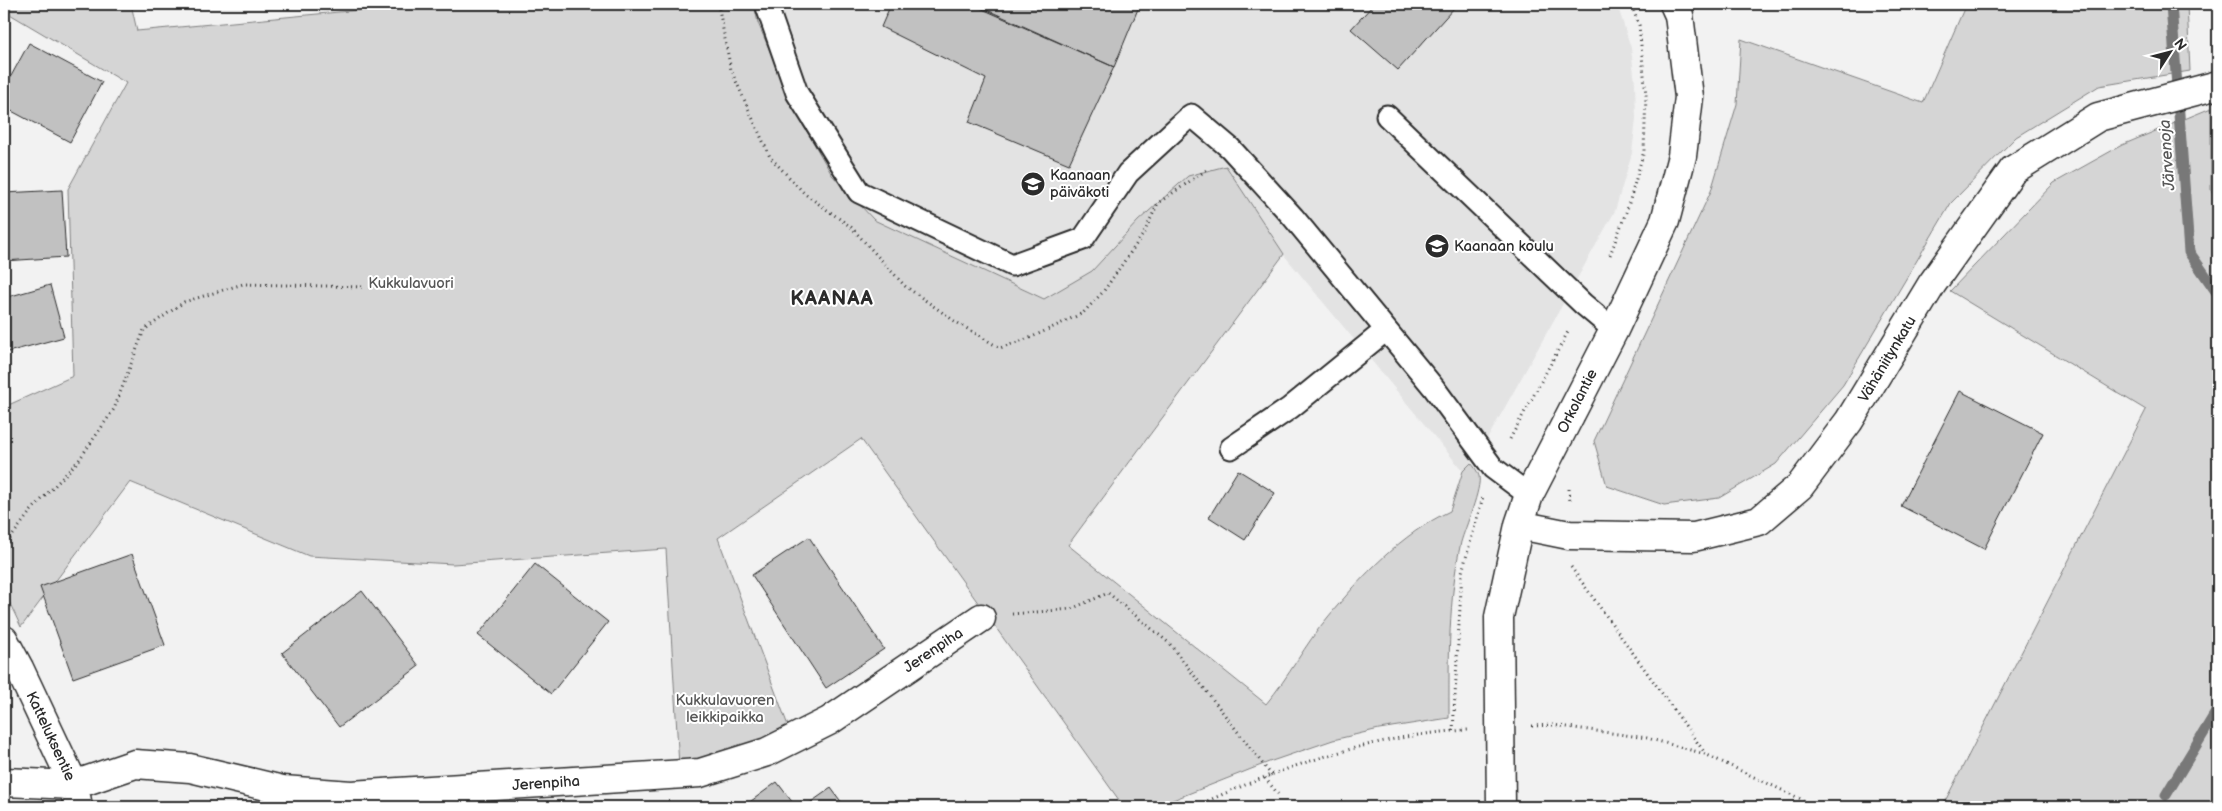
<svg xmlns="http://www.w3.org/2000/svg" width="2222" height="811" font-family="'Balsamiq Sans',sans-serif">
<rect width="100%" height="100%" fill="#f2f2f2"/>
<filter id="ink" filterUnits="userSpaceOnUse"><feTurbulence type="fractalNoise" baseFrequency=".02" numOctaves="2"/><feDisplacementMap in="SourceGraphic" scale="10" xChannelSelector="R" yChannelSelector="G"/><feConvolveMatrix kernelMatrix="1 2 1 2 8 2 1 2 1" color-interpolation-filters="sRGB"/></filter>
<g filter="url(#ink)">
<path fill="#e3e3e3" d="M750 4H1617L1631 48 1635 83 1636 119 1632 153 1615 211 1477 457 1463 471 1284 255 1197 370 835 202Z"/>
<path fill="#d5d5d5" stroke="#808080" d="M13 4H131L137 31 360 10 362 4H754L758 23 797 114 832 175 874 220 1044 299 1092 271 1138 221 1188 176 1226 166 1284 254 1068 545 1266 704C1289 677 1305 644 1328 617 1362 576 1401 534 1450 511L1463 471 1471 463C1474 466 1478 472 1479 476 1482 488 1465 528 1461 542 1448 599 1449 660 1449 718L1379 729 1333 740 1269 762 1155 807H1124L861 439 718 538 790 731 679 766 666 549 453 564 309 556 130 482 21 627 4 591V407L73 376 68 189 126 83 8 13Z
M1966 4H2187L2190 71 2099 86 2016 137 1951 203 1843 385 1776 464 1719 498 1664 505 1607 486 1594 441 1711 191 1737 104 1741 39 1923 103Z
M2211 108V190L2218 203V805L2200 807H1942L2146 410 1950 291 2054 183 2122 145Z"/>
<g fill="none" stroke-linecap="round" stroke-linejoin="round">
<path stroke="#787878" stroke-width="11" d="M2171 4 2189 252 2218 294
M2166 795 2218 709"/>
</g>
<path fill="#c1c1c1" stroke="#2b2b2b" d="M891 4H971L1114 67 1069 164 969 122 986 79 881 27Z
M974 4H1140L1114 67Z
M1374 4H1449L1454 8 1398 70 1351 29Z
M29 43 102 82 70 142 4 107V89Z
M62 190 66 257 4 261V193Z
M50 285 64 337 4 353V298Z
M1960 391 2043 433 1984 549 1901 506Z
M1238 470 1275 493 1245 540 1209 517Z
M809 537 884 649 826 688 752 575Z
M132 554 165 645 73 678 40 587Z
M535 564 608 622 551 694 478 635Z
M362 591 419 666 339 727 282 653Z
M777 782 796 807H743Z
M831 788 845 807H804Z"/>
<g fill="none" stroke-linecap="round" stroke-linejoin="round">
<defs>
<path id="service" d="M766 4 797 93 859 192 1012 265 1083 239 1128 173 1191 115 1230 148 1293 217 1434 388 1493 468 1529 495
M1387 116 1583 304 1614 330
M1231 448 1290 408 1386 330"/>
<path id="minor" d="M1519 525 1569 535 1694 537 1759 521 1800 486 1849 421 1932 284 2013 170 2098 117 2218 85
M4 640 19 668 74 785 78 807
M4 782 74 785 135 764 190 768 283 790 351 795 700 773 767 752 829 721 981 618
M1501 807 1499 617 1519 525 1529 495 1614 330 1665 221 1682 156 1689 97 1679 15 1674 4"/>
</defs>
<use href="#service" stroke="#2b2b2b" stroke-width="25"/>
<use href="#minor" stroke="#2b2b2b" stroke-width="31"/>
<path stroke="#2b2b2b" stroke-width="3" stroke-dasharray="1 4" stroke-linecap="butt" d="M718 4 731 70 770 157 805 194 851 227 905 286 956 322 1000 348 1032 337 1083 313 1103 292 1144 233 1158 203 1208 169
M1610 255 1627 210 1644 151 1646 95 1639 25 1631 4
M1510 439 1569 330
M1569 489 1570 502
M4 547 30 512 79 460 114 409 144 330 184 302 243 284 363 287
M1571 567 1705 753
M1012 614 1071 609 1108 593 1169 643 1272 776
M1532 726 1553 725 1647 738 1705 754 1818 807
M1453 731 1462 572 1483 497
M1265 778 1278 794
M1194 807C1280 768 1372 735 1468 730"/>
<use href="#service" stroke="#fff" stroke-width="21"/>
<use href="#minor" stroke="#fff" stroke-width="28"/>
</g>
</g>
<defs>
<symbol id="school-disc" viewBox="-11 -11 22 22"><circle r="9.5" fill="#2b2b2b" stroke="#fff"/><path d="M0-5L7-2L0 1L-7-2ZM-4 1L0 2.5L4 1V4Q0 6-4 4Z" fill="#fff"/></symbol>
</defs>
<g fill-rule="evenodd">
<use href="#school-disc" x="1019" y="170" width="28" height="28"/>
<use href="#school-disc" x="1423" y="232" width="28" height="28"/>
</g>
<g text-anchor="middle" stroke-width="4" stroke-linejoin="round" paint-order="stroke">
<g font-size="15" fill="#2b2b2b" stroke="#fff" text-anchor="start">
<text x="1050" y="180">Kaanaan<tspan x="1050" dy="17">päiväkoti</tspan></text>
<text x="1454" y="251">Kaanaan koulu</text>
</g>
<g font-size="15" fill="#565656" stroke="#fff">
<text x="411" y="288">Kukkulavuori</text>
<text x="725" y="705">Kukkulavuoren<tspan x="725" dy="17">leikkipaikka</tspan></text>
</g>
<g font-size="15" fill="#2b2b2b" stroke="#fff">
<text transform="translate(1887 359) rotate(-59)" y="5">Vähäniitynkatu</text>
<text transform="translate(1577 401) rotate(-63)" y="5">Orkolantie</text>
<text transform="translate(933 650) rotate(-34)" y="5">Jerenpiha</text>
<text transform="translate(51 736) rotate(65)" y="5">Katteluksentie</text>
<text transform="translate(546 783) rotate(-4)" y="5">Jerenpiha</text>
</g>
<g font-size="16" font-style="italic" fill="#585858" stroke="#fff">
<text transform="translate(2166 155) rotate(-94)" y="6">Järvenoja</text>
</g>
<g font-size="20" font-weight="bold" letter-spacing="1" fill="#2b2b2b" stroke="#fff">
<text x="832" y="305">KAANAA</text>
</g>
</g>
<rect width="2222" height="811" fill="none" stroke="#fff" stroke-width="20"/>
<rect x="10" y="10" width="2202" height="791" fill="none" stroke="#2b2b2b" stroke-width="2" filter="url(#ink)"/>
<g transform="translate(2170 52) rotate(54)" stroke="#ffffff" stroke-width="4" paint-order="stroke">
<path d="M0-4L9 19L0 12L-9 19Z" fill="#2b2b2b"/>
<text y="-8" font-size="14" font-weight="bold" text-anchor="middle" fill="#2b2b2b">N</text>
</g>
</svg>
